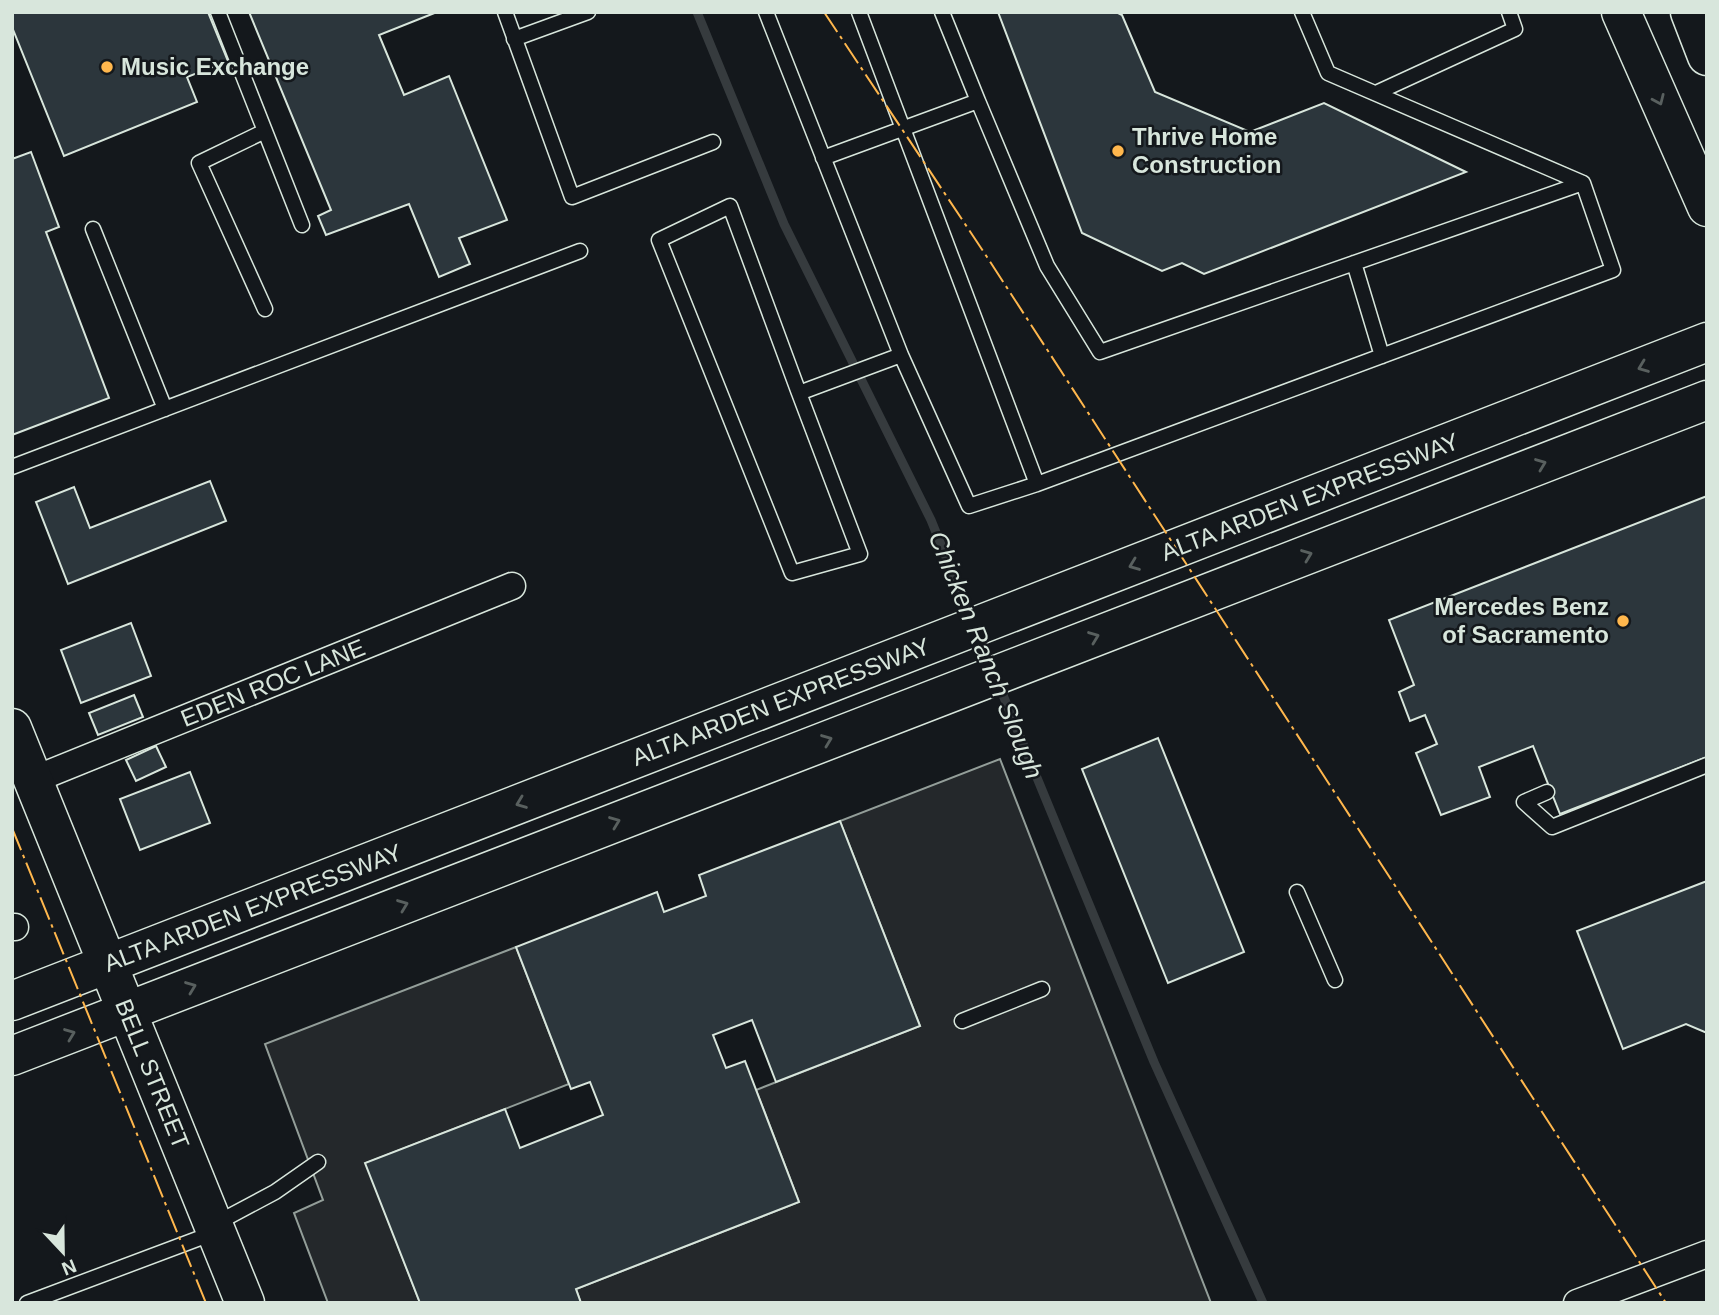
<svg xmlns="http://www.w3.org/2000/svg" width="1719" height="1315" font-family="Arial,sans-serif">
<rect width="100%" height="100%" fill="#14181c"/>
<path fill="#24282b" stroke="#939e99" stroke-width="2" d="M1000 759 1211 1303H581L576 1289 799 1202 756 1090 920 1026 840 821Z
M516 947 569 1084 366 1163 420 1303H328L294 1213 323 1200 265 1044Z"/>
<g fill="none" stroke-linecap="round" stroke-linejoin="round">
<path stroke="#363b3e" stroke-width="9" d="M697 12 784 224 931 520 971 619
M978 635 991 667
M998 683 1154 1062 1263 1303"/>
</g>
<path fill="#2c363c" stroke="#d8e6dc" stroke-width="2" d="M12 12H208L228 61 187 77 197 102 64 156 12 27Z
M249 12H437L379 35 404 95 449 76 507 220 459 238 470 264 439 277 409 204 326 235 318 216 331 210Z
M998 12H1116L1122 15 1155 92 1250 132 1324 103 1466 172 1204 274 1182 263 1162 271 1082 233Z
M31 152 59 227 46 232 109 398 12 435V159Z
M210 481 226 521 68 584 36 502 74 487 90 528Z
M1707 496V757L1560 814 1533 746 1479 767 1490 797 1441 815 1416 753 1437 744 1425 715 1410 721 1399 692 1414 685 1389 620Z
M131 623 151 676 81 703 61 650Z
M134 695 143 717 98 735 89 713Z
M1158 738 1244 952 1168 983 1082 769Z
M156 746 166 767 136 781 126 760Z
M190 772 210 823 140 850 120 799Z
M840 821 920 1026 776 1082 752 1020 713 1035 726 1068 745 1061 799 1202 576 1289 581 1303H420L365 1163 505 1109 520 1148 603 1115 590 1082 571 1089 516 947 657 892 664 912 706 896 699 875Z
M1707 881V1033L1686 1024 1623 1049 1577 931Z"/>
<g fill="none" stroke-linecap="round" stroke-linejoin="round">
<defs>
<path id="lane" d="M218 12 302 225
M505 12 572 197 713 142
M766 12 901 355 969 506 1037 484 1613 270 1583 183 1328 73 1302 12
M859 12 1037 484
M942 12 978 101
M514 39 588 12
M1376 93 1515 29 1509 12
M823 158 978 101 1047 266 1100 352 1583 183
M93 229 165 409
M1354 263 1382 356
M265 309 199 163 265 131
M799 393 730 206 659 240 792 573 860 554 799 393 901 355
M12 467 580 251
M1547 792 1524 802 1552 827 1707 765
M1297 892 1335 980
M962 1021 1042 989
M215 1224 275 1192 318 1162
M27 1303 216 1232"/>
<path id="street" d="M33 780 512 586
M12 927H15
M1577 1303 1707 1254"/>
<path id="secondary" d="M1621 12 1707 207
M1690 12 1707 56
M12 728 245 1303
M12 1001 1707 342
M12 1056 1707 400"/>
</defs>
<use href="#lane" stroke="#d8e6dc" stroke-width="17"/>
<use href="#street" stroke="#d8e6dc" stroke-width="29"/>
<use href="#secondary" stroke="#d8e6dc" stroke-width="41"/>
<use href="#lane" stroke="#14181c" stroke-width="14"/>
<use href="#street" stroke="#14181c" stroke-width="26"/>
<use href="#secondary" stroke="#14181c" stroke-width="38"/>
<path stroke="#ffb74d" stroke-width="2" stroke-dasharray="24 5 3.5 5" stroke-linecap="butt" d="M824 12 987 257 1666 1303
M12 828 206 1303"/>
</g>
<defs><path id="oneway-chevron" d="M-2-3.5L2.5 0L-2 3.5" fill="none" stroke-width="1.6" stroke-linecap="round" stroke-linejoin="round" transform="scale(1.75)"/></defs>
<g stroke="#59605f">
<use href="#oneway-chevron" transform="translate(1659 100) rotate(66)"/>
<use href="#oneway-chevron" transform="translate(1643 367) rotate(159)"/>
<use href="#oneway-chevron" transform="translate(1541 464) rotate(-21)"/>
<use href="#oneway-chevron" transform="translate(1307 555) rotate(-21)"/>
<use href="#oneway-chevron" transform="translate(1134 565) rotate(159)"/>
<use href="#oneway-chevron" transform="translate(1094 637) rotate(-21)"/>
<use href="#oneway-chevron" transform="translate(827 740) rotate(-21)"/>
<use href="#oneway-chevron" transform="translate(521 803) rotate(159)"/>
<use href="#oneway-chevron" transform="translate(615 822) rotate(-21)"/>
<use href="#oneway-chevron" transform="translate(403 905) rotate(-21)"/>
<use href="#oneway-chevron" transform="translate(191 987) rotate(-21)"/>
<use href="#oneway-chevron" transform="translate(70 1034) rotate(-21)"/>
</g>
<g fill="#ffb74d" stroke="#14181c" stroke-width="2.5">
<circle cx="107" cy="67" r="7"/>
<circle cx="1118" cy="151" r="7"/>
<circle cx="1623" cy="621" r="7"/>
</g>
<g text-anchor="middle" stroke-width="5" stroke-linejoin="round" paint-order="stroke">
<g font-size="24" font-weight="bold" fill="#d8e6dc" stroke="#14181c" text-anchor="start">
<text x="121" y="75">Music Exchange</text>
<text x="1132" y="145">Thrive Home<tspan x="1132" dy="28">Construction</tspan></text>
<text x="1609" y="615" text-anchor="end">Mercedes Benz<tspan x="1609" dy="28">of Sacramento</tspan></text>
</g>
<g font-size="24" fill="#d8e6dc" stroke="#14181c">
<text transform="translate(1310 497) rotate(-21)" y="8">ALTA ARDEN EXPRESSWAY</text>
<text transform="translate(273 683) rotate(-22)" y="8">EDEN ROC LANE</text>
<text transform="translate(781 702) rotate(-21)" y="8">ALTA ARDEN EXPRESSWAY</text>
<text transform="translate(253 908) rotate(-21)" y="8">ALTA ARDEN EXPRESSWAY</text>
<text transform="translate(152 1074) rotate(68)" y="8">BELL STREET</text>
</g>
<g font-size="26" font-style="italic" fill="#d8e6dc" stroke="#14181c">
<text transform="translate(986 655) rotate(68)" y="9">Chicken Ranch Slough</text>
</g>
</g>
<rect width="1719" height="1315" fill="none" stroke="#d8e6dc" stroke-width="28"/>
<g transform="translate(63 1252) rotate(158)" stroke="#14181c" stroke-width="5" paint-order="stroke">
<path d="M0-5L12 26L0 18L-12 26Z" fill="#d8e6dc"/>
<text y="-10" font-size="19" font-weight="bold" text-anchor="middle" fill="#d8e6dc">N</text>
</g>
</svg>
